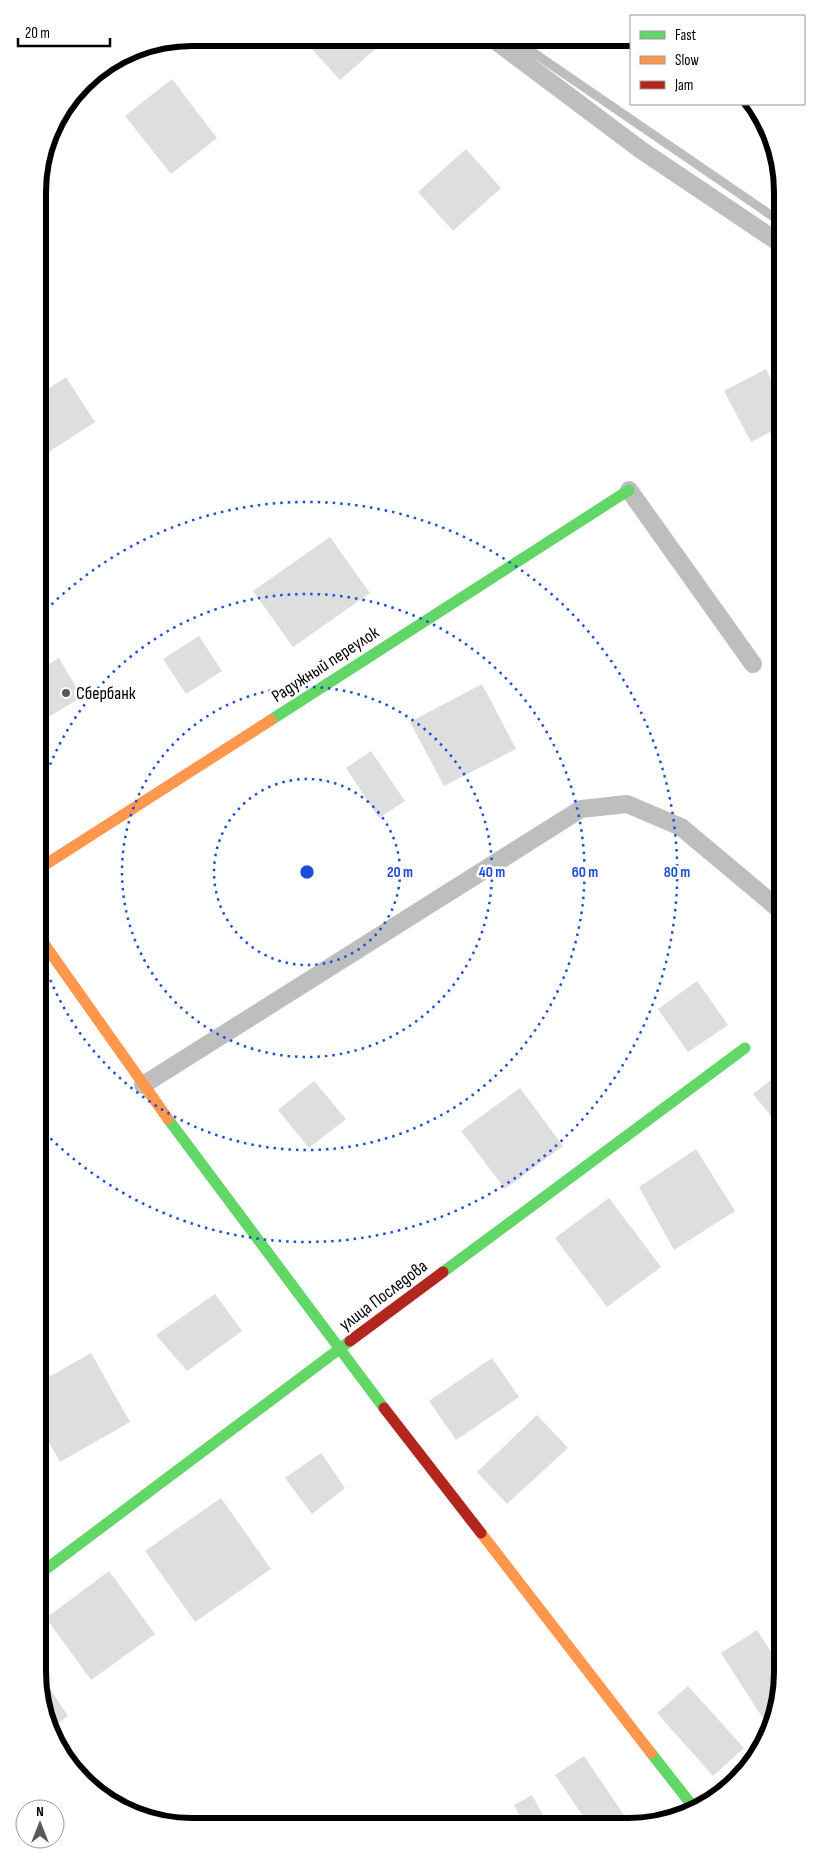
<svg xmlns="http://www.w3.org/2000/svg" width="820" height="1864" font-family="'Sofia Sans Condensed',sans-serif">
<rect width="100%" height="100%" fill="#fff"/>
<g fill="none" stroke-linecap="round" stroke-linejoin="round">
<path stroke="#bdbdbd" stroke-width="9" d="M515 40 778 220"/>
</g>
<path fill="#dedede" d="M302 38 374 39 380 45 340 80Z
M172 79 217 138 171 174 125 116Z
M466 149 501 188 453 231 418 192Z
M766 369 778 393V428L751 442 724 391Z
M66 377 95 422 47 453 39 441V395Z
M330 537 370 593 293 647 253 591Z
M199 636 222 671 186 694 163 659Z
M59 658 82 697 40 722 39 670Z
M482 684 516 749 444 786 410 722Z
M371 751 405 801 379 818 346 768Z
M697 981 728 1025 688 1052 658 1009Z
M772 1079 780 1089 779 1126 753 1094Z
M314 1081 346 1119 309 1148 278 1110Z
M520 1088 563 1146 505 1189 461 1131Z
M696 1149 735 1211 674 1250 639 1187Z
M609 1198 661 1267 607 1307 555 1238Z
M215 1294 242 1331 187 1371 156 1335Z
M91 1353 130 1422 60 1462 42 1430V1381Z
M492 1358 519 1397 456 1440 429 1401Z
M537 1415 568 1448 507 1504 477 1472Z
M321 1453 345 1488 312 1514 285 1478Z
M221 1498 271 1569 195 1622 145 1551Z
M109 1571 155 1634 91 1680 46 1618Z
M757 1630 782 1669V1683L776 1708 762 1717 721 1653Z
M43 1678 68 1716 50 1729 43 1712Z
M688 1686 744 1748 713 1776 657 1713Z
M584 1756 624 1815 614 1822H587L555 1775Z
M532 1795 547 1822H523L514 1805Z"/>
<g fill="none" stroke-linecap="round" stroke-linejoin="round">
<path stroke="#bebebe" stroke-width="18" d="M493 39 641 150 778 242
M629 490 753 664
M143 1085 581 809 627 804 681 827 780 910"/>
<path stroke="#63d668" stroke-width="11" d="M271 720 629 490
M168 1119 384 1408
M443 1272 745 1048
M42 1572 350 1341
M651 1753 695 1809"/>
<path stroke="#ff974d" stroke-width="11" d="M40 868 271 720
M40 938 168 1119
M481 1533 651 1753"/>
<path stroke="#b3261e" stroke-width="11" d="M350 1341 443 1272
M384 1408 481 1533"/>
</g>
<g fill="none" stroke="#1d4ed8" stroke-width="2.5" stroke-dasharray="2.5 5">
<circle cx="307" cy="872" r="93"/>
<circle cx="307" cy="872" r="185"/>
<path d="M40 793A278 278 0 1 1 40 951"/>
<path d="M41 615A370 370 0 1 1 43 1131"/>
</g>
<circle fill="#595959" stroke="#fff" stroke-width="2" cx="66" cy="693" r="5"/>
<g text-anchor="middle" stroke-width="5" stroke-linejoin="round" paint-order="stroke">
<g font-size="18" fill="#000" stroke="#fff">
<text transform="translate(325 664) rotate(-33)" y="6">Радужный переулок</text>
<text transform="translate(383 1295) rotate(-37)" y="6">улица Последова</text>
</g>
<g font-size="18" fill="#000" stroke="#fff" text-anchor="start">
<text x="76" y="699">Сбербанк</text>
</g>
</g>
<path d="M0 0H820V1864H0ZM192 46H628A146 146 0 0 1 774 192V1672A146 146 0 0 1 628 1818H192A146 146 0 0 1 46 1672V192A146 146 0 0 1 192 46Z" fill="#fff" fill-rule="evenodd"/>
<path fill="none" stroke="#000" stroke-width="6" d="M192 46H628A146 146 0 0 1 774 192V1672A146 146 0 0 1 628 1818H192A146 146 0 0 1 46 1672V192A146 146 0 0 1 192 46Z"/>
<circle cx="307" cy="872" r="8" fill="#1d4ed8" stroke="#fff" stroke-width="2.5"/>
<g font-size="15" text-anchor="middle" font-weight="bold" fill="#1d4ed8" stroke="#fff" stroke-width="5" stroke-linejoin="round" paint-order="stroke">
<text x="400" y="877">20 m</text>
<text x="492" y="877">40 m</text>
<text x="585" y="877">60 m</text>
<text x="677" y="877">80 m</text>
</g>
<rect x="630" y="15" width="175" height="90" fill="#ffffff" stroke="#999999"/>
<rect x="640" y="31" width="25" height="8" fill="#63d668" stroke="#999999"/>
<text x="675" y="40" font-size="15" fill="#000000">Fast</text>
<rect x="640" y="56" width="25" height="8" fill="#ff974d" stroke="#999999"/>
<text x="675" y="65" font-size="15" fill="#000000">Slow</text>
<rect x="640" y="81" width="25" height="8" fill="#b3261e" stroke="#999999"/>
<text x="675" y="90" font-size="15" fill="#000000">Jam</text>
<g transform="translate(40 1824)"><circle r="24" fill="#ffffff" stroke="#999999"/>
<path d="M0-4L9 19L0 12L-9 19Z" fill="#595959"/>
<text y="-8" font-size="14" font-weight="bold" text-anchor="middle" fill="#000000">N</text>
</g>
<path d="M18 38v8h92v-8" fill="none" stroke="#000000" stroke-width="2.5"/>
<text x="25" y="38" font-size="15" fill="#000000" stroke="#ffffff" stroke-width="4" paint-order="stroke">20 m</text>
</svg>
